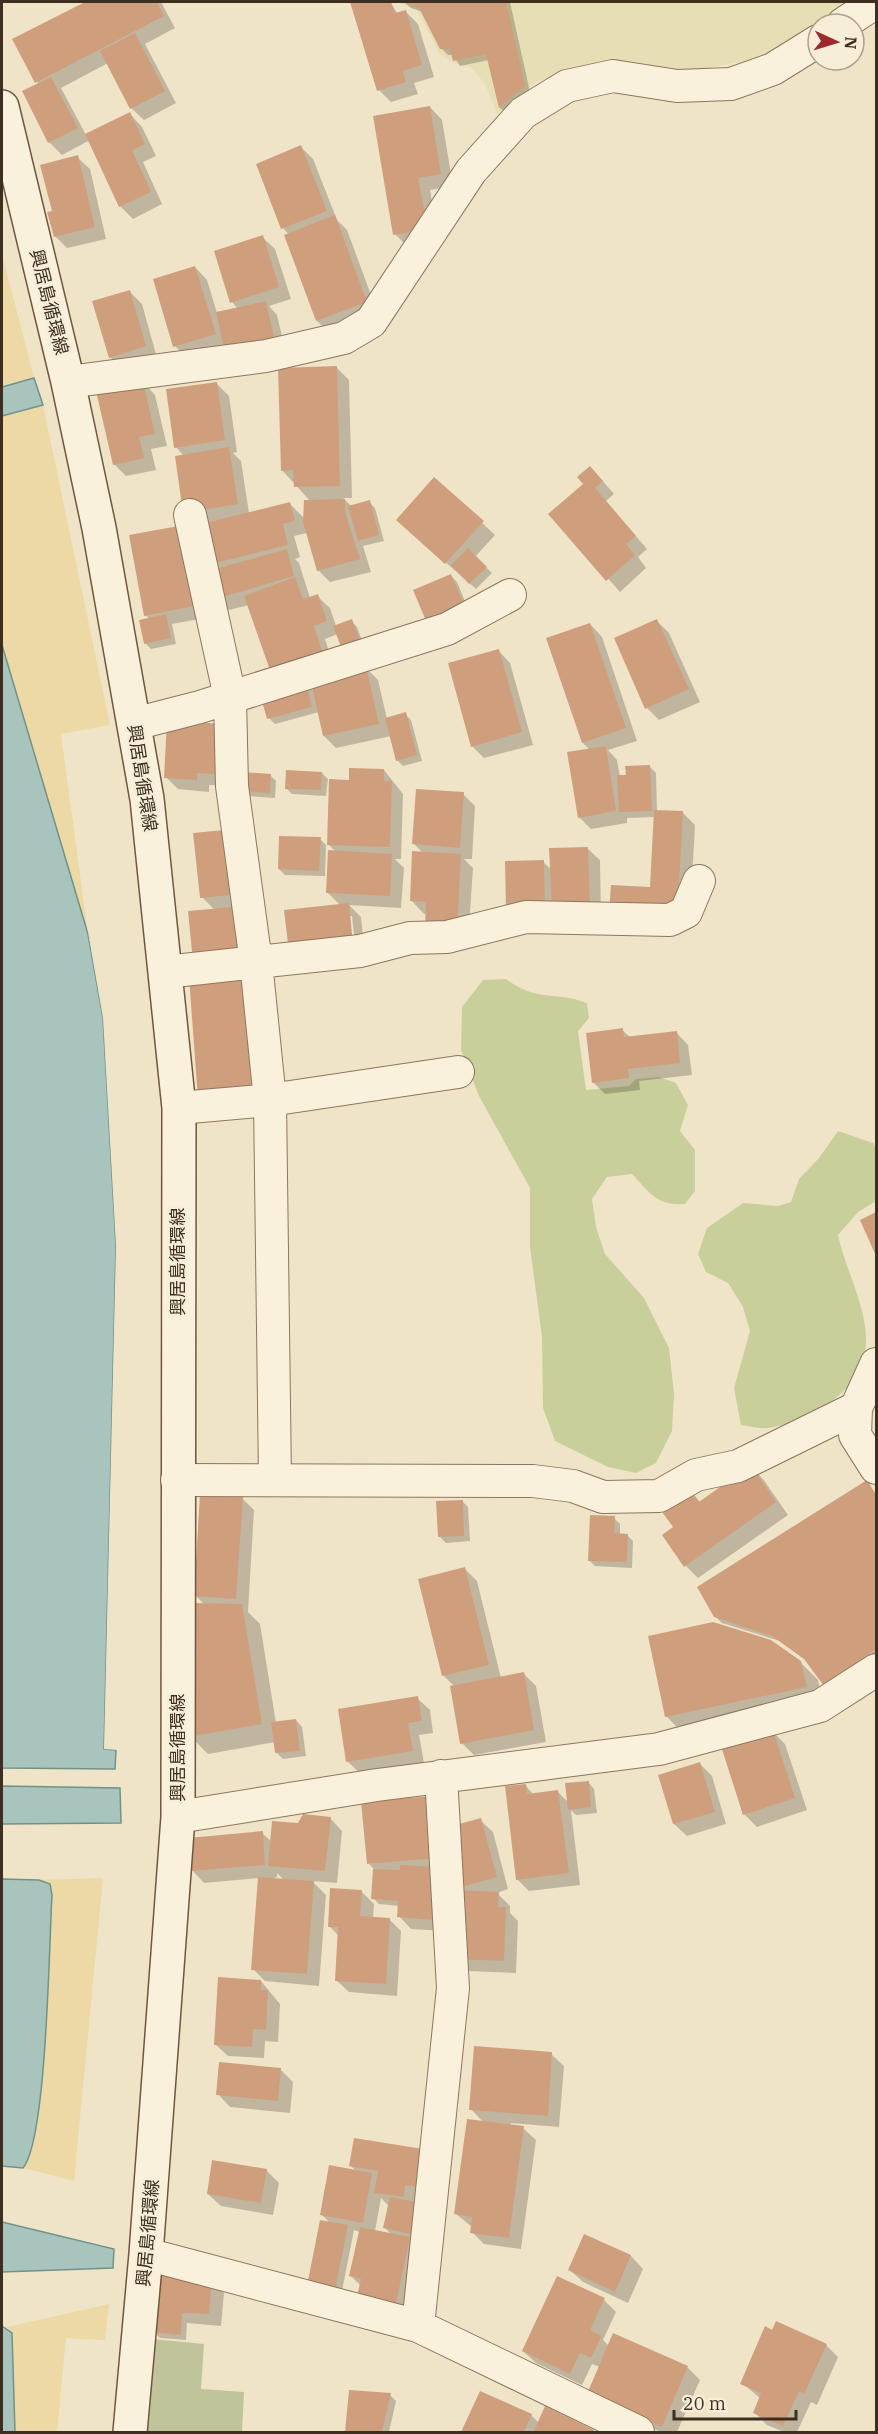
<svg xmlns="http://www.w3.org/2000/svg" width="878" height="2434" font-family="'IBM Plex Serif','Noto Sans JP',serif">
<rect width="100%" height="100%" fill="#f0e4c8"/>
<path fill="#e6deb5" d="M397 2H855L834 17 818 24V27L764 57 688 72 629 61 570 72 537 81 497 114 485 84 472 68 453 63 439 53 417 10Z"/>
<path fill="#c9cf9b" d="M506 979C539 1003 553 990 587 1003L589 1018 578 1031 586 1090 629 1086 636 1079 659 1077 676 1083 688 1105 680 1131 695 1150V1191L685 1204C657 1206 650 1193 632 1174L607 1177 592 1199 596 1227 605 1254 644 1298 669 1348 674 1394 672 1431 656 1463 636 1473 608 1467 555 1441 543 1408 542 1337 530 1247V1188L479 1096 461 1050 462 1007 483 980Z
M838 1131 873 1143 876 1149V1201L858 1212 838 1235C845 1268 867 1308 866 1341 866 1389 811 1422 768 1428 759 1429 749 1426 741 1425L734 1388 750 1331 743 1307 728 1283 706 1272 698 1254 707 1228 743 1203 778 1206 791 1202 799 1179 819 1158Z"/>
<path fill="#ecd9a5" d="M2 254 34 378 2 387Z
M43 405 110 725 61 734 88 934 2 645V416Z
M103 1878 74 2181 23 2168C47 2139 49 1944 52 1895L50 1884 39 1880Z
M109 2304 105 2340 66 2338 57 2432H15L12 2333 7 2327Z"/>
<path fill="#bfc49a" d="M153 2339 204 2344 201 2389 244 2392 242 2432H145Z"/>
<path fill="#a9c4bc" stroke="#6f938a" stroke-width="1.5" d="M34 378 43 405 2 416V387Z
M2 645 88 934 103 1018 116 1246 104 1749 116 1750 115 1769 2 1768Z
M2 1786 120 1788 121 1823 2 1824Z
M2 1879 39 1880 50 1884 52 1895C49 1944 47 2139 23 2168L2 2166Z
M2 2222 114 2249 113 2268 2 2272Z
M2 2326 12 2333 15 2432H2Z"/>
<path fill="#f0e4c8" d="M85 915 106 1018 119 1245 107 1746 117 1747 119 1750 104 1749 116 1246 103 1018Z"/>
<path fill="#0003" fill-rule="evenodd" d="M88 2H161L175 28 145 44 176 103 144 120 131 108 108 63 61 88 86 135 130 114 142 127 156 156 143 162 162 204 133 219 120 206 90 140 62 155 49 142 39 85 14 40Z
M352 2H390L398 14 405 11 418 24 434 77 414 83 418 94 391 102 379 90Z
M404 2H510L530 92 506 113 500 108 489 60 460 66 453 55H448L441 48 423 12 411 8Z
M430 107 442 120 453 186 430 190 439 241 407 246 395 234Z
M301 147 313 159 337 220 347 230 378 314 330 333 317 321 286 236 289 235 283 228Z
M77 157 90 169 106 239 67 248 55 236 53 212Z
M262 237 275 249 291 299 269 306 277 315 285 349 187 358 175 346 195 267 207 280 217 313 238 309 232 302Z
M130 292 142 304 157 358 122 369 110 357Z
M337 368 349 380 352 498H343L351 506 369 502 375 508 384 541 363 546 371 572 330 582 318 570 307 533 294 536 300 557 295 559 299 563 310 598 317 596 330 608 336 626 351 621 357 627 366 651 338 634 325 639 335 670 366 668 378 680 387 719 405 714 411 720 422 761 403 766 397 760 391 736 336 748 324 736 319 712 275 724 269 718 287 688 249 605 229 610 217 598 220 570 213 563 184 456 176 447 217 384 229 396 237 452 233 453 241 461 249 513 289 503 304 518 310 501 282 470ZM311 678 315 692 303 681Z
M143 382 155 395 167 446 151 449 156 470 126 476 114 464Z
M435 479 495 535 475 557 492 573 476 589 411 532Z
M602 480 614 494 606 501 647 549 638 557 646 568 620 592 551 514Z
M130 536 211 617 172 624 176 644 151 649 145 643 150 619 145 615Z
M451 576 457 582 472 618 436 633Z
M657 621 669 633 700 702 659 720 647 708Z
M590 624 602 637 637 741 608 750 617 760 620 777H627L650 767 656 773 657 811 683 813 695 825 690 916 651 889 655 817 627 818V823L591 829 579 817 590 750 583 743Z
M498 650 510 663 533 745 484 758 472 746Z
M239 738 236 786 209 785V792L178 789 166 777Z
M384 770 403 794 401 859H395L404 868 401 908 349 905 361 917 365 957 303 964 340 905 327 892 336 852 329 845 351 782ZM349 916H352L356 952H353Z
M243 773 270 775 276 781 275 798 248 796Z
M322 773 328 779 326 796 292 794 286 788Z
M463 794 475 806 472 859H464L473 868 468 942 423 913 411 900 423 853 414 844Z
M195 834 256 920 215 910 202 897Z
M320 839 326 845 325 876 285 875 279 869Z
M587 848 600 860 601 919 520 921 543 862 552 870Z
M622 1030 631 1038 676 1032 688 1045 692 1075 639 1081 640 1090 605 1094 593 1082Z
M876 1214V1253L861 1221Z
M751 1467 763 1479 788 1515 698 1578 686 1566 675 1528 689 1490 701 1503Z
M867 1482 876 1494V1659L825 1685 808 1662 780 1641 722 1623 715 1616Z
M242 1498 254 1510 248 1612 260 1624 276 1723 296 1720 302 1727 306 1756 283 1759 277 1753 275 1742 208 1754 190 1736 205 1605 195 1595Z
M462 1501 468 1507 470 1541 446 1543 440 1537Z
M614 1518 620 1524V1535H627L633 1541 632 1568 595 1566 589 1560Z
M465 1569 477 1581 501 1678 524 1674 536 1686 546 1742 474 1755 462 1743 455 1687 444 1676Z
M800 1662 818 1680 823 1704 684 1734 666 1716Z
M417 1698 430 1710 433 1733 419 1735 424 1763 360 1773 347 1761Z
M772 1731 785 1744 807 1810 757 1827 744 1814Z
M700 1764 712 1776 726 1824 687 1836 674 1824 660 1776Z
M588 1782 594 1789 597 1813 576 1815 571 1810 580 1885 529 1891 517 1879 525 1785 534 1795 558 1792 569 1803Z
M330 1818 342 1831 337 1883 312 1881 326 1895 319 1986 265 1981 253 1969 260 1878 204 1883 192 1870 262 1833 272 1842 299 1825ZM277 1873 284 1880 271 1879 277 1877Z
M480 1820 493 1832 508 1889 497 1893 510 1906V1913L518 1921 516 1973 469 1971 456 1959 446 1931 411 1929 399 1916V1906L379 1904 373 1898 375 1870 369 1864 447 1851Z
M361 1891 374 1904 373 1918 389 1919 401 1931 397 1996 349 1992 336 1980 339 1936 329 1926Z
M261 1981 280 2004 278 2042 265 2041 264 2058 228 2056 215 2044Z
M551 2054 564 2066 559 2127 511 2123 510 2126 523 2128 536 2140 521 2249 484 2244 472 2232V2227L456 2214 484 2123 471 2109Z
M281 2070 293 2082 290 2113 230 2107 218 2094Z
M422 2150V2240L408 2237 421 2251 408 2316 361 2286 351 2276 360 2232 354 2230 341 2296 315 2291 330 2223 321 2214 357 2172 351 2166ZM381 2198 388 2205 385 2228 392 2235 375 2231Z
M266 2170 279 2183 273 2215 221 2206 208 2194Z
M585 2236 631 2256 643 2269 628 2303 583 2282 570 2270Z
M211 2281 224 2293 221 2326 187 2323 186 2340 160 2338 154 2332Z
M604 2300 616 2312 603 2340 609 2346 614 2335 688 2368 700 2380 677 2432H661L601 2406 600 2367 592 2364 582 2385 536 2363 523 2351Z
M826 2345 838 2357 817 2405 811 2402 797 2432H784L767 2425 754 2412 760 2398 742 2383Z
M350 2392 390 2395 396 2401 389 2432H346Z
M481 2393 531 2415 539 2423 595 2432H463Z"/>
<path fill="#cf9f7d" d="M85 2H157L164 16 35 83 12 39Z
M350 2H391L395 13 406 10 422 65 403 71 406 82 377 91Z
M402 2H506L525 86 499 108 486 54 453 61 450 49H440L419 8Z
M135 33 165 91 130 109 100 51Z
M51 77 78 128 48 143 22 91Z
M430 106 441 174 418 178 428 229 393 235 373 116Z
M130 112 145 144 132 150 151 192 119 207 85 134Z
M301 145 327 211 281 229 256 164Z
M78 155 95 227 54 237 47 212 52 211 40 165Z
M335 215 367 302 316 321 284 235Z
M263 235 279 287 230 303 214 251Z
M195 266 216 334 173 347 153 279Z
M130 290 146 346 109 358 92 301Z
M266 301 274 337 224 349 216 312Z
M337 366 340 486 294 487 293 470 281 471 278 368Z
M143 381 155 434 139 437 144 458 113 465 96 391Z
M217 382 225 440 174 448 166 389Z
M229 447 238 504 183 513 175 456Z
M590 466 603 481 595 488 636 536 626 544 635 555 606 581 548 514 583 484 577 477Z
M434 477 484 521 445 564 396 520Z
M345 499V512L360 559 317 571 303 522 304 500Z
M370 500 379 535 358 541 348 506Z
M290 502 295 521 283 524 288 545 212 564 202 524Z
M184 525 199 605 144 616 129 535Z
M468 548 487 567 469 584 451 565Z
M287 549 294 576 216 599 208 571Z
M451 574 467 612 429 628 413 590Z
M295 577 303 599 318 594 327 621 314 626 324 657 272 676 244 596Z
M166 614 171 638 144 644 139 620Z
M352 619 361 645 343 652 333 626Z
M657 619 689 689 645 709 614 638Z
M590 623 626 728 582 743 546 638Z
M499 649 522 732 471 747 448 663Z
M366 666 379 724 323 736 310 678Z
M306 681 312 707 267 719 260 694Z
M406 712 417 755 396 761 385 718Z
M167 721 227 724 224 775 197 773V780L164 778Z
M606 746 616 811 578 818 567 752Z
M650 765 652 811 619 812 617 775H626L625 766Z
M349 768 384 769V781H392L390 847 327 845 329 779 349 780Z
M286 770 322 772 321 790 285 789Z
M241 772 271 774 270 793 240 791Z
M416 789 464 792 460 848 412 844Z
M654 810 683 811 678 904 609 913 611 885 650 887Z
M235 829 242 894 200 898 193 833Z
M279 836 321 837 319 871 278 869Z
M588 847 590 907 552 909 549 848Z
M328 850 392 854 390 896 326 893Z
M412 851 461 854 457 931 425 929 426 902 410 901Z
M544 860 545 908 506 909 505 861Z
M349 903 353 945 289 952 284 910Z
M244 906 249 957 193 962 188 911Z
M252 972 261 1093 198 1099 189 977Z
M623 1028 624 1037 677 1031 680 1063 628 1069 629 1078 592 1083 586 1033Z
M876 1212V1256L860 1220Z
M751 1465 776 1502 684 1567 662 1535 673 1527 660 1509 689 1488 699 1502Z
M867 1480 876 1495V1649L824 1686 804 1659 772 1636 714 1617 697 1587Z
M200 1494 243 1497 236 1599 194 1596Z
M463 1500 464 1536 438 1537 436 1501Z
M590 1515 615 1516 614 1533 628 1534 627 1562 588 1561Z
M465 1567 489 1665 442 1676 418 1579Z
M193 1603 242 1604 262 1724 189 1737Z
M713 1622 771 1640 801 1661 807 1687 665 1717 648 1636Z
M524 1672 534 1730 460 1744 450 1686Z
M418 1696 422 1721 408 1723 413 1751 346 1762 338 1709Z
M296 1719 300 1751 275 1753 271 1722Z
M773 1730 795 1798 743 1815 721 1746Z
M700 1762 715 1812 673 1824 658 1775Z
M589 1781 591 1807 568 1810 565 1783Z
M526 1784 527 1794 558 1790 569 1873 516 1880 505 1786Z
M432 1796 438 1858 367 1864 361 1802Z
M303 1814 331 1817 325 1871 268 1866 272 1821 298 1823Z
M481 1818 497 1877 451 1890 448 1827Z
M263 1831 265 1865 190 1871 188 1838Z
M400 1865 438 1867 434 1920 397 1917 398 1901 371 1899 373 1869 400 1870Z
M258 1877 314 1881 307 1974 251 1970Z
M330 1888 362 1890 360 1916 390 1918 386 1984 335 1981 338 1927H328Z
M458 1890 499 1892 498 1907H506L504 1961 455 1959Z
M218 1977 261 1980V1990H268L266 2030 253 2029 252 2047 214 2045Z
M474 2046 552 2052 548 2116 469 2110Z
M219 2062 281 2068 278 2101 216 2095Z
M467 2119 524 2126 509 2238 470 2233 472 2217 454 2214Z
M354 2138 423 2149 417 2187 405 2185 404 2197 374 2193 378 2171 349 2166Z
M212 2160 267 2169 261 2203 207 2194Z
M329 2165 372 2173 363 2223 320 2215Z
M390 2197 422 2203 416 2235 383 2228Z
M320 2220 348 2225 335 2291 307 2286Z
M360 2227 410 2237 396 2304 357 2296 361 2279 349 2276Z
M584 2234 631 2255 615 2292 568 2270Z
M158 2274 212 2279 209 2314 182 2313 181 2335 152 2332Z
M557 2276 605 2298 590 2330 602 2336 591 2358 580 2353 570 2374 522 2351Z
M776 2321 827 2344 804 2394 799 2391 783 2426 753 2413 761 2393 740 2384 765 2326 772 2330Z
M613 2333 688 2366 662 2427 587 2394Z
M349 2390 391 2393 382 2432H345Z
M480 2391 532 2414 524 2432H461Z
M545 2406 594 2430 593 2432 534 2431Z"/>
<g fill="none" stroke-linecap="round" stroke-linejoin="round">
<defs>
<path id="minor" d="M843 24 876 2
M68 382 266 356 344 338 371 322 471 171 523 113 567 86 613 76 677 86 731 84 773 69 818 41
M190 515 230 697 232 786 256 962 270 1100 275 1480
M134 724 200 707 447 629 510 595
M165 972 360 951 410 938 447 937 526 917 670 920 686 912 699 881
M179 1108 270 1100 458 1072
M876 1364 856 1408 855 1435 876 1468
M177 1480 533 1481 573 1486 603 1497 659 1496 696 1475 738 1466 856 1408
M178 1817 377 1785 659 1749 820 1706 876 1670
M146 2254 418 2326 638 2432
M418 2326 453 1988 441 1776"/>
<path id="secondary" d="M2 107 68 382 99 528 147 799 179 1108 178 1817 146 2254 130 2432"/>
</defs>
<use href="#minor" stroke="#8d765c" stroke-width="34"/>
<use href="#secondary" stroke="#6f573f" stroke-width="36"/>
<use href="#minor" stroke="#faf1dc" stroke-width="32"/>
<use href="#secondary" stroke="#faf1dc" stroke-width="33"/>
</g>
<g text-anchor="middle" stroke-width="5" stroke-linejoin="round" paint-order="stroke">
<g font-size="18" fill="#3d2e20" stroke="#f7eed8">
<text transform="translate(49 302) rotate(76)" y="6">興居島循環線</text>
<text transform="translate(142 778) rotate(81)" y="6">興居島循環線</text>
<text transform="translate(178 1262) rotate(-90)" y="6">興居島循環線</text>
<text transform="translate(178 1748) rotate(-90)" y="6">興居島循環線</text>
<text transform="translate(148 2233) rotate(-85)" y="6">興居島循環線</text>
</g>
</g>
<rect width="878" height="2434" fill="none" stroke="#3d2e20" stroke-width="6"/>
<g transform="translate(836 42) rotate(94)"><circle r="28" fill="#f7eed8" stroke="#ada18e" stroke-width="1.5"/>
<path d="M0-4.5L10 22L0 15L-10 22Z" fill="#9e2a2b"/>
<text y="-9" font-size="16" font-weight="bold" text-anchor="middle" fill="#3d2e20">N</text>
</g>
<path d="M674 2410v9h122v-9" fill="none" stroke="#3d2e20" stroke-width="3"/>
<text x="683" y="2410" font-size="18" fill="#3d2e20" stroke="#f7eed8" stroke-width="4.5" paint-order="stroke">20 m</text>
</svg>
